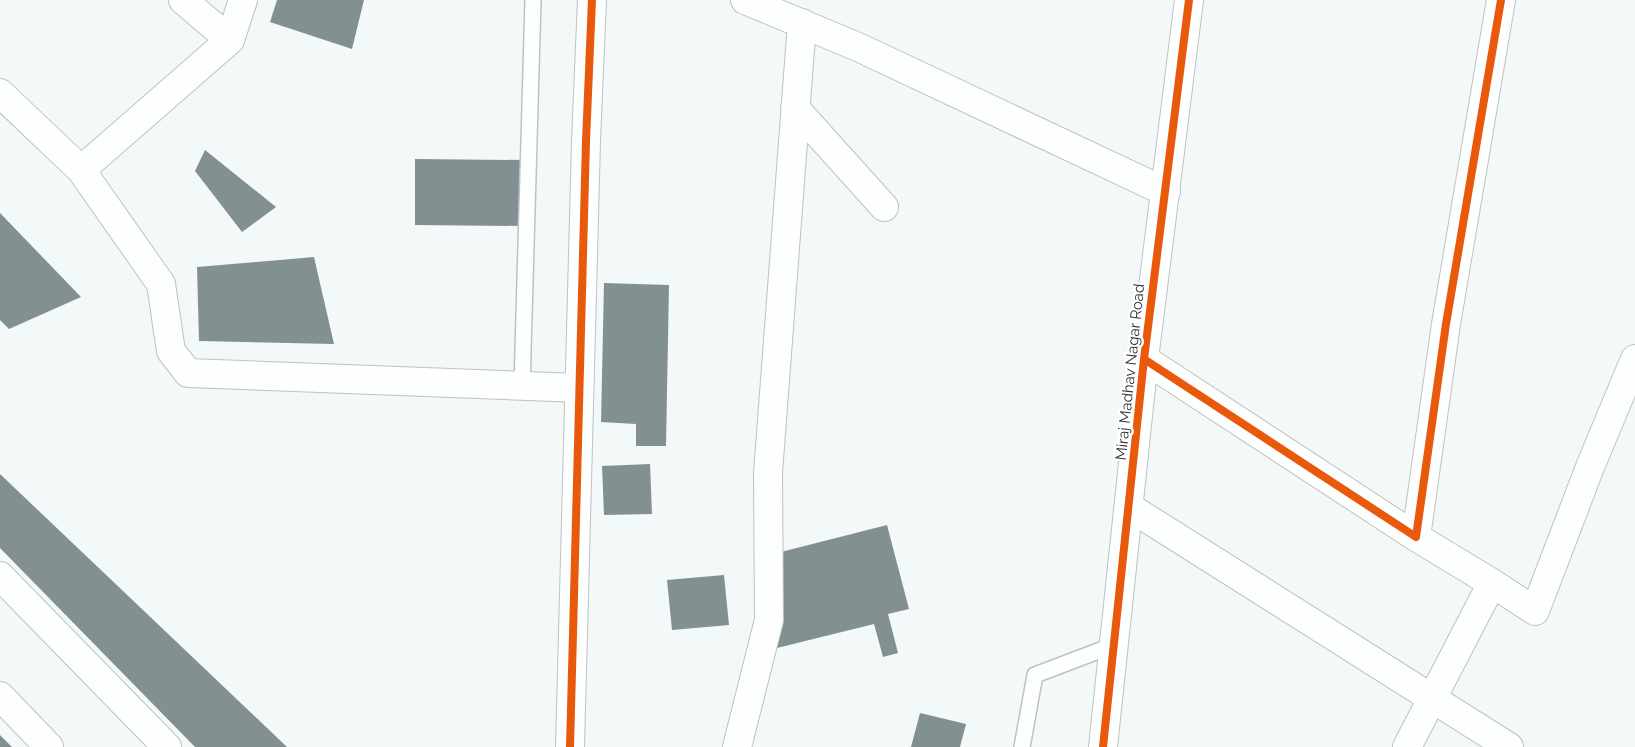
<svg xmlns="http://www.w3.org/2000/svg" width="1635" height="747" font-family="Raleway,sans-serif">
<rect width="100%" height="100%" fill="#f3f8f9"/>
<path fill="#829092" d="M277 0H364L352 49 270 22Z
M205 150 276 207 242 232 195 171Z
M415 159 523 160V226L415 225Z
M0 213 81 297 9 329 0 320Z
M314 257 334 344 199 341 197 267Z
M604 283 669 285 666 446H636V424L601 422Z
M650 464 652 514 604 515 602 466Z
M0 474 287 747H195L0 548Z
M887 525 909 609 888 614 898 653 883 657 874 624 773 649 777 553Z
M724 575 729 625 672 630 667 580Z
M920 713 966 724 960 747H911Z
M0 735 12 747H0Z"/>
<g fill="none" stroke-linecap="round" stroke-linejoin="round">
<defs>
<path id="service" d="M522 386 533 0
M1022 747 1035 675 1114 645"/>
<path id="minor" d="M183 0 230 40 243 0
M745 0 858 47 1166 192
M0 93 81 170 161 284 171 351 188 373 579 388
M795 108 884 207
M81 170 230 40
M1144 359 1416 537 1446 324 1501 0
M1129 507 1509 747
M1416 537 1492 583
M0 576 167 747
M0 696 49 747
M737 747 769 620 768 473 802 23
M1407 747 1492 583 1535 611 1590 467 1635 359"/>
<path id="tertiary" d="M570 747 586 141 592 0
M1103 747 1144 359 1189 0"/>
</defs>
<use href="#service" stroke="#bec2c3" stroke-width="18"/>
<use href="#minor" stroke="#bec2c3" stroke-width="30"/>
<use href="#tertiary" stroke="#bec2c3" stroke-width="30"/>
<use href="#service" stroke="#fdfefe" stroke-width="15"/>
<use href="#minor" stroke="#fdfefe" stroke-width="28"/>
<use href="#tertiary" stroke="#fdfefe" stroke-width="28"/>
<defs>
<path id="cycleway" d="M1144 359 1416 537 1446 324 1501 0
M570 747 586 141 592 0
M1103 747 1144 359 1189 0"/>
</defs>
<use href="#cycleway" stroke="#fff" stroke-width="11"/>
<use href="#cycleway" stroke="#e8590c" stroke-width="8"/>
</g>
<g text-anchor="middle" stroke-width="5" stroke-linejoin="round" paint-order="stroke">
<g font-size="15" fill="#2e3132" stroke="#fff">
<text transform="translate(1130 372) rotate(-84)" y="5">Miraj Madhav Nagar Road</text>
</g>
</g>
</svg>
